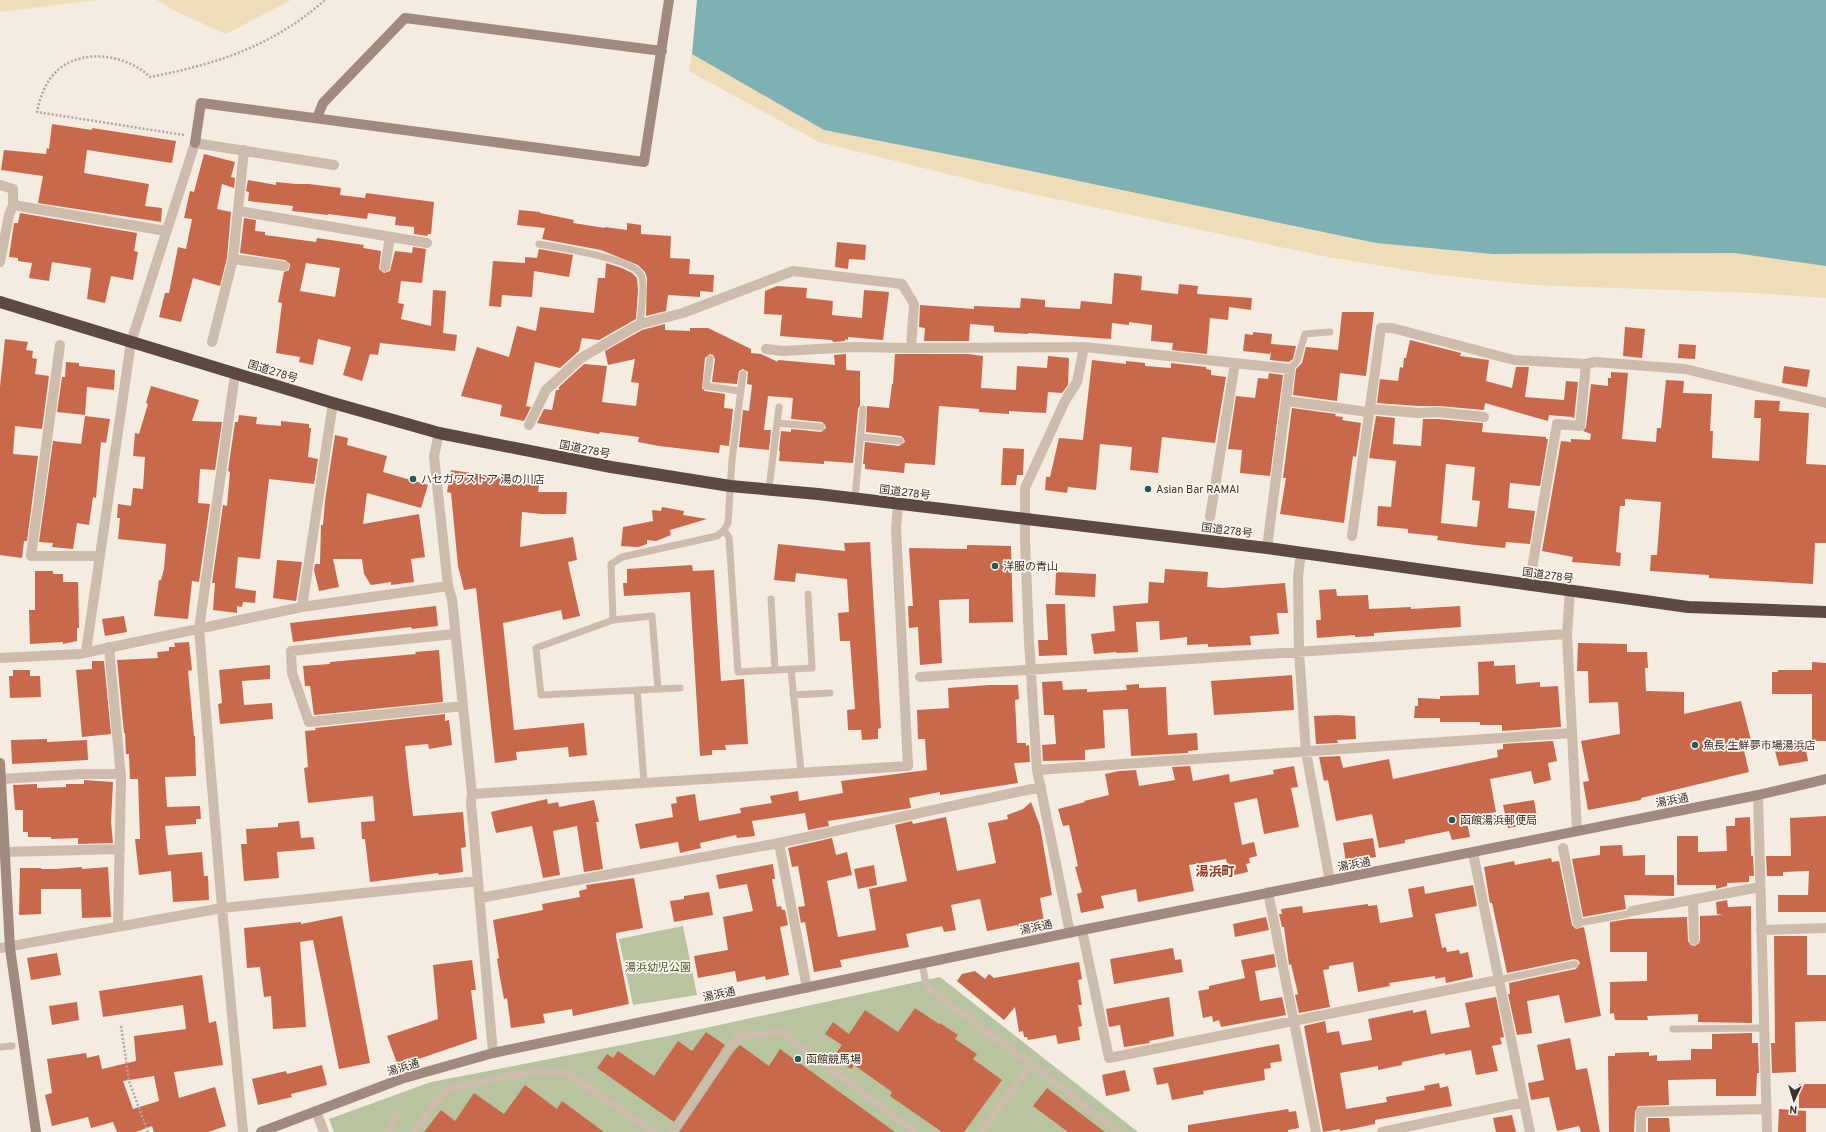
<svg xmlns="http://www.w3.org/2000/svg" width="1826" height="1132" font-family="Overpass,'Noto Sans JP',sans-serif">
<rect width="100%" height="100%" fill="#f4ebe1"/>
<path fill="#b8c4a0" d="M683 926 697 995 633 1005 619 939Z
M940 977 1138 1132H334L329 1119 431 1082 673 1035Z"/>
<path fill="#efdcb8" d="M0 0H96L0 12Z
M157 0H291L226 34 177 12Z
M692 54 824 130 982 161 1376 243 1492 254 1734 253 1826 266V298L1755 293 1534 285 1431 274 1328 257 1004 188 819 142 689 71Z"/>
<path fill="#7fb0b2" d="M697 0H1826V266L1734 253 1492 254 1376 243 982 161 824 130 692 54Z"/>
<path fill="#c8694b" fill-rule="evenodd" d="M52 124 92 130V128L176 141 172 163 87 150 84 173 149 184 145 206 162 208 161 222 38 203 43 176 1 170 4 150 46 154 47 148 49 149Z
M204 154 235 162 231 177 235 178 234 188 222 184 217 209 231 212 227 258 220 286 193 278 181 322 159 317 165 293H169L178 247 186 249 192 219 184 218 190 191 194 192Z
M248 180 276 185V182L296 184H309L341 188 340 195 365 198 366 193 434 202 431 234H428L427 236 414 234V227L395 225 396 217 368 213 367 219 328 214V215L292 211 293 206 248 201 249 192 246 191Z
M519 210 540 212V213L574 220 573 223 605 228V227L627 230V223L641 225V234L671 236 670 258 690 259 689 274 714 275 713 292 700 291V297L668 295 666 311 646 316 647 278 645 272 638 265 601 250 542 239 545 228 517 225Z
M20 213 137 233 134 251 138 252 133 280 111 276 105 303 87 299 91 268 52 262 49 281 29 278 32 263 18 261V258L9 257 14 223H18Z
M244 218 256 220 255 231 265 232V235L316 242 317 238 364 245 363 248 381 251 379 269 384 273 390 271 395 251 412 253 413 247 426 249 422 283 401 281 398 303 404 304 401 319 431 326 433 290 446 291 443 333 457 335 455 351 380 343 378 355 370 354 362 381 343 375 351 347 318 339 313 365 299 362 300 357 276 353 282 303 278 302 284 272 289 270 290 264 285 260 240 253ZM306 263 340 268 335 297 300 291Z
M837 242 866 245 865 260 849 259 848 269 835 267Z
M539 249 573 255 569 277 534 271 532 297 502 295 501 307 489 306 493 261 525 263V257L537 258Z
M606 263 622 268 632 273 637 278 638 291 636 319 599 340 582 338 579 351 560 368 535 362 526 406 531 407 524 421 500 416 502 405 461 396 477 347 509 357 517 326 536 331 540 307 594 313 598 278H605Z
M1114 273 1142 276 1141 290 1178 294 1179 284 1198 286 1197 294 1252 298 1251 310 1229 307 1228 320 1210 318 1207 354 1172 350 1173 343 1151 341 1152 325 1129 322V325L1112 323 1111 339 1028 333V334L994 332V326L970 324 969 341H924L925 328 919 327 920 305 974 309V306L1020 308 1021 298 1045 300V307L1080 309 1081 301 1112 304Z
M777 286 807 288 806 298 833 301 832 315 862 318 864 290 889 292 883 340 848 337V340L845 339V341L834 342 831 340 780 336 782 315 764 314 765 291Z
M1342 312H1374L1366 376 1340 373 1337 401 1293 395 1296 369 1302 363 1306 347 1338 350Z
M665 324V330L690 331V328H708L751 349V353L761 354 778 362V360L835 365 834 355 846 354V370L860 371V405L858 409 853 463 824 461V464L779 461 780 451H779L781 431 791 432V429L821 432 826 428 825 425 822 422 791 419 793 398 768 396 764 430H771L769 450 739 447 743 410 749 411 752 385 747 384 748 372 743 369 739 371 737 384 712 382 715 359 713 355 710 354 705 358 702 388 705 391 725 394 724 408 733 409 729 446 720 445 719 453 659 446 638 442 639 437 600 432 599 434 537 423 544 409 552 410 556 390H559V387L584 364 607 366 602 402 636 406 639 383 631 382 635 359 608 365 605 351 642 330Z
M1625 327 1645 329 1642 358 1623 356Z
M1253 332 1272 334 1271 344 1296 346 1293 359 1289 362 1270 360 1271 350 1270 354 1243 351 1245 334 1253 335Z
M5 339 28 342 26 350 33 351 32 358 37 359 35 374 49 376 42 429 15 426 13 454 38 456 27 541H24L22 558 0 555V387Z
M1410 340 1461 353 1460 356 1489 360 1486 381 1512 388 1516 367H1529L1525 397 1564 400 1566 381 1578 382 1574 419 1572 417 1549 415 1548 421 1485 403 1484 410 1439 406H1419L1377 403 1380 379 1398 381 1400 367 1403 368 1404 358H1406Z
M1679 344 1696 345 1695 359 1678 358Z
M895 354H968L983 356 981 388 1016 390 1017 366 1047 368 1048 356 1069 358 1068 385 1062 393 1048 392 1046 413 1009 411V414L979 412V409L939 406 935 465 905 463 904 473 865 469V464H863L865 442 899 446 905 442 904 439 901 436 866 432 867 406 889 408 892 384H893Z
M1092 360 1126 364V361L1145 363V366L1171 368V363L1206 367V369L1211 370V375L1226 377 1215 443 1162 437 1158 473 1130 470 1132 447 1100 444 1096 490 1068 487 1067 493 1045 490 1046 477H1050L1059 438 1083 440Z
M66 362 79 363V366L115 370 114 390 87 387 85 415 57 412 62 377H65Z
M1784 366 1810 370 1807 387 1782 383Z
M1611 372 1628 373 1622 439 1656 442 1657 428H1661L1666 380 1684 381 1683 393 1712 394 1710 431H1713L1712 458 1759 461 1761 418H1754L1755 400 1780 401 1779 411 1809 413 1806 464 1826 465V543H1815L1813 584 1709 578V575L1650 571 1651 555H1657L1661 502 1625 499V506H1620L1616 552 1621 553 1620 566 1572 562 1573 557 1542 551 1561 441 1571 442V439L1590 440 1591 434 1583 431 1586 427 1591 384 1608 386V378H1611Z
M1269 373 1283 375 1270 476 1240 473 1242 450 1228 449 1236 396 1255 398 1258 378 1268 379Z
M151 386 199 400 192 421 222 422 215 470 200 469 198 503 210 504 199 582 192 581 188 619 154 616 159 580H161L164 569 166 544 118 539 120 518H117L118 504 131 506 133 488 143 489 145 457 133 456 135 433 139 434 148 404 146 403Z
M1292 408 1336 414 1335 416 1343 417 1342 420 1361 423 1356 457 1353 456 1344 523 1280 514 1286 478H1283Z
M239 415 257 417 256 424 281 426V421L309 424V428H311L308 457 318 459 314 484 269 479 260 559 238 557 235 588 256 591 255 603 243 602 242 607 237 606V613L213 610 215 583H212L223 505 227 506 230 472 228 471 235 422H238Z
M85 416 110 419 106 443 101 442 96 498 93 497 89 525 77 523 73 549 52 547 53 543 39 542 53 441 81 444Z
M1376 416 1395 418 1393 444 1421 446 1423 419H1438L1483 423 1482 432 1546 437V439H1548L1540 486 1510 483 1508 508 1535 511 1530 544 1506 542 1505 548 1475 545 1437 540 1438 536 1408 533V529L1377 526 1378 506 1391 507 1396 461 1369 458ZM1446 464 1475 467 1472 500 1480 501 1477 527 1441 523Z
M335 435 348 438 347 445 387 456 383 472 428 485 421 508 367 493 363 524 419 514 425 557 411 559 414 582 391 585V582L371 585 364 574 362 559H333L339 587 319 591 314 570 315 564H320L321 525H323L325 501Z
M1003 448 1024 449 1023 475H1017L1016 485H1001Z
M451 470 510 479 509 481 539 485 538 492H567L566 514H541L522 512 520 547 573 537 577 560 568 562 570 572H568H570L580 616 563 620 561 610 503 623 514 730 584 723 587 755 569 757 568 747 516 752 517 760 495 763 476 588 464 590 458 566 451 493 447 492Z
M662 507 684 511 683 515 707 519 670 530 671 535 656 541 647 540V544L638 547 621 546 623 527 653 521 652 510 661 511Z
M870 542 881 728 878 729V739L862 740 861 730H848L847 710 855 709 850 641H840L838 613 849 612 847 579 796 573 795 582 774 580 778 544 845 551 844 543Z
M967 545 1011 546 1013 622 969 623V599L939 600 942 663 920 665 918 627 909 628 908 606H913L909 548 967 549Z
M277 560 302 562 296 601 273 598Z
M692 565 693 571 714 570 721 681 744 679 748 744 725 745 726 750H712V755L700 756 690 592 624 596 623 583H627V569Z
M1165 569 1208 572 1207 587 1222 588 1285 583 1288 613H1277L1279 634 1250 636 1251 645 1208 647V644L1187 645V637L1160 640 1159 621 1136 622 1138 652 1117 653 1116 652 1094 654 1091 634 1115 631 1113 606 1148 603 1149 582 1164 583Z
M35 571H53V574H63V582H78L79 628H77V641L63 644V642L30 644 29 610H35Z
M1056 572 1096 574 1095 597 1055 595Z
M1336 589 1337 596 1368 595 1369 609 1411 607V609L1460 606 1461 627 1374 633V636L1355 637V635L1317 638 1316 620H1321L1319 590Z
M1046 604H1065L1067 655 1039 656 1038 640H1048Z
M436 606 438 626 412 629 411 627 293 642 290 623Z
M124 616 127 632 105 636 102 619Z
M189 642 192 670 188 671 194 736H195L196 776 165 777 167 807 200 806 201 819H196V824L165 826 168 855 202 852 204 876H208L209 900 173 902 171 871 139 875 135 839H140L138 779H130L129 754H126L125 733H124L117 660 158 658 157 652 169 651V647H175L174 643Z
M1578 643 1627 644V652H1647L1648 668H1645L1646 691 1684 692V714L1741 701 1751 740 1742 742 1749 772 1641 798V800L1588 810 1583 782 1589 781 1581 741 1620 734 1618 702 1589 703 1588 671H1577Z
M439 650 443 702 314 715 310 686H305L303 666 330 664V662L416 654 415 652Z
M92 661H104L111 734 82 737 76 670 92 669Z
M1494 661V666L1515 665 1516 684 1540 682V687L1558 686 1561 727 1502 731V725H1480V722H1440V718H1414L1415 706H1418V698L1440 699V696L1479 695 1478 662Z
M1812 662 1826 663V741H1812V694H1772V672H1778V670H1812Z
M270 665V679L242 681 244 705 272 703 273 719 220 724 218 704 222 703 219 670Z
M13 670H30V676H40L41 697 10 698 9 676H13Z
M1292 675 1294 710 1214 715 1211 681Z
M1062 681 1063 690 1087 689V692L1127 690 1126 685 1139 684V688L1166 687 1168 735 1197 733 1198 750 1188 751V753L1131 756 1128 709 1103 710 1105 748 1085 750V760L1043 761 1042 745 1056 744 1054 715H1044L1042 682Z
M990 685H1018L1019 699 1015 700 1017 743H1026V746L1029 745 1030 762 1014 763 1018 783 940 795V792L909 798 911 808 828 821 829 826 808 830 805 813 752 821 755 836 737 838 736 835 700 843 701 848 680 853 678 842 640 849 635 824 673 817 671 804 677 803 676 797 695 794 699 821 741 813 740 808 772 803 770 796 798 791 799 801 843 793 841 781 927 770 925 739H918L917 710 949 708 948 688Z
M445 714V721L449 720 452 745 429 749 428 744 405 746 408 775 413 816 463 812 466 847 461 848 463 872 439 875 438 873 370 882 365 839H362L361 822 375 821 373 796 308 803 304 768 308 767 305 731 316 730 315 728Z
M1336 715 1355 716 1356 739 1337 740 1338 743 1316 744 1314 716Z
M47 739V742L87 740 88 760 12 764 11 740Z
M1553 741 1557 761 1548 763 1551 780 1534 784 1531 771 1490 779 1496 812 1466 817 1470 837 1452 840 1449 831 1405 840V843L1379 848 1372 814 1336 821 1328 780 1324 781 1319 757 1340 756 1343 768 1389 759 1393 779 1498 757 1497 750 1503 749V744Z
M1805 745 1808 761 1779 766 1775 751Z
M1190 766 1193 781 1229 774 1230 782 1274 774 1273 770 1294 766 1298 787 1291 788 1299 827 1264 834 1257 798 1234 803 1242 845 1254 842 1257 856 1249 858 1250 863 1246 864 1248 872 1230 876 1226 859 1189 865 1194 891 1138 902 1136 889 1101 896 1104 908 1081 913 1077 894 1082 892 1075 867 1078 866 1069 825 1063 826 1058 809 1085 802 1084 801 1109 795 1105 774 1119 771 1136 770 1139 786 1175 780 1172 767Z
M84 780 113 782 111 822 113 843 78 844V838L51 839V837H28V832H23V810H15L13 785 37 784V788L66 787V784H84Z
M547 799 548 804 558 802 559 807 594 800 599 822H596L603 869 584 872 577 826 553 831 560 875 543 878 532 826 496 833 491 812Z
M1534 800 1538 823 1508 828 1503 805Z
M1031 802 1040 826 1052 895 1040 898 1044 922 1018 927 1017 925 987 931 980 899 951 905 956 930 944 932 942 926 906 934 909 947 840 960 842 967 814 972 805 922 801 923 798 907 805 906 798 866 792 867 788 848 832 838 836 855 847 852 852 875 827 881 838 937 876 930 869 889 907 881 895 825 912 821 913 824 946 817 957 871 996 863 988 823 1008 819 1007 815 1023 809Z
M1826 816V912H1778V895H1808L1809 871 1783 872V876H1767L1766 856H1791L1790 818Z
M1750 817 1751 856H1753L1754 876H1749V882L1727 883V886L1716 889V885H1677V836H1698V852L1727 851 1726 826H1735V818Z
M299 821 301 838 313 837 315 849 277 852 279 878 244 881 241 844H247L246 829 278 827V823Z
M1373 838 1376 857 1346 862 1343 843Z
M1622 845 1623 856 1645 855V875H1674V896L1624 895 1626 909 1583 917 1572 859 1600 855V846Z
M1551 858 1552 862 1559 861 1572 925 1576 929 1584 927 1601 1016 1565 1023 1559 995 1527 1001 1532 1033 1517 1035 1508 994H1510L1509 983 1576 969 1580 963 1578 960 1574 959 1507 973 1492 903H1490L1484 867 1514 861 1515 865Z
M773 864 775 879H772L777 907 781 906 782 910H785L788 925 780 927 789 975 766 980 765 976 737 982 735 971 698 978 694 956 728 950 723 917 753 911 747 884 719 889 716 875Z
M874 865 877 885 858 889 854 869Z
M82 867V869L108 867 111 917 82 918 81 889H41V914L19 915 20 868H41V869H55Z
M634 878 643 928 616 933V937L629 1004 573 1016 572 1009 543 1014 545 1023 511 1028 507 998 504 999 500 978 497 959 499 958 493 920 543 910 542 904 580 897 579 891 587 889 586 885Z
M1473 885 1477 906 1435 914 1442 948 1446 947 1447 952 1459 950 1460 954 1468 952 1473 977 1446 983 1445 977 1435 979V976L1389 983 1390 986 1358 992 1353 962 1329 966V969L1323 970 1330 1007 1299 1013 1295 995 1298 994 1291 964 1289 965 1284 927H1282L1279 914H1282L1281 909 1302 906 1303 913 1368 904V906L1377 905 1380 923 1413 917 1408 889 1424 886 1425 894Z
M709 892 713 915 674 922 670 901 684 899V896Z
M1727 900 1728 907 1751 906 1752 1023 1698 1022V1014L1647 1016 1648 1020H1615L1614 1013 1610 1014V982L1647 981V952H1610V922L1629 919 1687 917 1688 941 1691 945 1695 946 1699 943 1700 940V916L1723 915 1717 914 1716 902Z
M342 916 370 1063 339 1069 313 940 300 942 306 1027 273 1029 271 996 264 997 260 967 247 968 244 928 301 922V924Z
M1266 917 1269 930 1235 937 1233 924Z
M1774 936H1807V975H1826V1021L1795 1022 1796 1072 1772 1073 1771 1043H1775Z
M1173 948 1175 960 1181 959 1183 972 1114 984 1110 959Z
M57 953 61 975 31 980 27 958Z
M1274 954 1276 967 1255 971 1260 1001 1282 997 1286 1015 1221 1027 1219 1020 1213 1022 1212 1016 1203 1018 1198 991 1209 989V986L1245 978 1241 960Z
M472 960 476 990H471L477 1039 398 1066 387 1036 438 1019 433 965Z
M1079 962 1082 979 1078 980 1082 1005H1078L1082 1026 1078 1027 1080 1040 1058 1044 1056 1035 1028 1040 1027 1037H1024L1023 1031 1019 1032 1015 1007 1004 1020 957 981 962 974 975 971 985 979 989 974 994 978Z
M202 975 209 1023 216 1021 223 1065 174 1072 179 1098 215 1087 226 1126 208 1132H154L152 1126 136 1132H117L113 1122 91 1128 88 1117 52 1126 45 1095 52 1093 47 1059 86 1053 87 1058 99 1055 102 1069 136 1061 134 1036 186 1029 183 1005 103 1017 99 991ZM154 1076 159 1101 133 1109 123 1081Z
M1169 997 1174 1036 1149 1041 1150 1043 1124 1047 1120 1025 1109 1027 1106 1009Z
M1496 997 1504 1037 1500 1038 1502 1044 1492 1046 1498 1071 1476 1075 1471 1050 1445 1055V1053L1402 1062V1065L1378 1070V1066L1340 1073 1346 1109 1387 1102 1386 1097 1425 1090 1424 1086 1439 1083 1440 1088 1448 1086 1452 1106 1375 1120V1124L1356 1128 1340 1131V1129L1323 1132 1304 1026 1325 1021 1327 1033 1339 1031 1342 1045 1372 1040 1368 1019 1413 1010V1013L1426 1010 1431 1034 1470 1027 1465 1003Z
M77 1002 79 1020 52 1025 49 1006Z
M915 1008 939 1024 940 1023 958 1035 955 1039 977 1054 973 1059 1002 1080 964 1132H942L890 1096 892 1092 854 1065 851 1069 833 1057 842 1045 825 1034 833 1022 849 1034 865 1010 898 1032Z
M706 1032 725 1045 674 1122 597 1068 607 1054 613 1058 618 1051 654 1076 678 1041 692 1051Z
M1752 1033V1043H1758L1759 1073H1757L1756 1096H1716V1079L1668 1080 1669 1105 1638 1106 1635 1112 1634 1132H1609L1608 1056H1615V1053L1649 1052V1056L1657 1055V1061L1691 1060V1049H1712V1034Z
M1570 1038 1576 1070 1587 1068 1600 1132H1581L1579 1126 1557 1131 1549 1097 1531 1100 1528 1083 1544 1080 1537 1045Z
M1279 1044 1282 1061 1270 1063 1271 1068 1264 1069 1265 1080 1203 1091 1204 1094 1172 1100 1168 1083 1157 1085 1153 1068Z
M740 1045 769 1066 780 1049 895 1132H679L734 1051Z
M322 1065 327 1085 291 1094 292 1097 258 1105 252 1079 286 1071 287 1074Z
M1125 1070 1130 1091 1106 1096 1102 1075Z
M1799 1084H1826V1108H1799Z
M525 1085 557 1109 562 1101 604 1132H424L441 1110 455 1121 474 1093 504 1114Z
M1047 1088 1105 1132H1068L1033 1106Z
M1288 1109 1289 1112 1296 1111 1299 1128 1288 1130V1132H1188V1125Z
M1779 1109 1806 1111V1132H1778Z
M1512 1115 1516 1132H1496L1493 1118Z
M1648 1118H1669L1670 1132H1648Z"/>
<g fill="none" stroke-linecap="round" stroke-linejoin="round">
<path stroke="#b9a596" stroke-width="2.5" stroke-dasharray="2 2" stroke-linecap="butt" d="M184 135 37 112C40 96 47 79 59 69 85 48 127 55 150 77 217 64 273 46 325 0
M121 1026 129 1081 148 1132"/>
<path stroke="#cdbbac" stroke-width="7" d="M539 244C558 248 633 258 641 275 645 281 641 315 640 324
M710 359 706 386 740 391
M1290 369 1297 361 1305 334 1330 332
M777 423 821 427
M861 437 900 441
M769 489 779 407
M855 499 863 409
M724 530 729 537 738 672 812 668 808 594
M771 599 775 670
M613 620 611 564 622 557 717 536 724 530 728 523 732 460 743 374
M791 669 801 772
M658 689 652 616 613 620 536 648 541 695 680 688
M637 690 644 782
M793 695 830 693
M1578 923 1628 914 1632 911
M922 964 927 988 1031 1064 1118 1132
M1498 980 1575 964
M1673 1029 1764 1028
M0 1047 12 1046
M387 1132 398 1114
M414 1132 446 1089 530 1072 567 1073 653 1132
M673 1132 737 1037 782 1032 915 1132
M981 1132 1031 1064"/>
<path stroke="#cdbbac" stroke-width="10" d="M0 185 13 189V205
M239 211 427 243
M233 259 284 266
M0 262 9 215 13 205 166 231
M385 267 390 237
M212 342 233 259 244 150
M60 345 31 556H99
M766 349 783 351 854 347 911 348
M235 374 199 629 222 908 243 1132
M1287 401 1368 412
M1369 409 1419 413 1438 412 1484 417
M529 425 546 390 581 358 640 324 683 313 793 271 902 284 914 304 911 348 1084 347 1290 369 1267 548
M439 433 434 456 448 586 452 599 472 794 471 802 493 1053
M1210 517 1235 363
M1352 536 1381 328H1392L1514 360 1586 364
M1301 552 1298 577 1299 652 1306 752 1330 881
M1529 586 1557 424 1580 426 1586 364 1595 362 1685 369 1826 403
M1570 591 1567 634 1577 831
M302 607 333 403
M455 634 291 651 292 673 309 722 463 706
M109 647 121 777 118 927
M86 652 131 342 195 143 334 165
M0 658 79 654 302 607 448 586
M920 677 1567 634
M1037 770 1572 733
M1 779 82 774H121
M472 794 908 766 896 529 898 505
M1758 795 1767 1132
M779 843 807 988
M1563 848 1578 923
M5 852 120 849
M1473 853 1530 1132
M1268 892 1316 1132
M480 898 779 843 1041 787
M1693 900 1694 940
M1632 911 1760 887
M1082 930 1109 1058 1498 980
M1761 930 1826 928
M1070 933 1037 770 1029 641 1025 540V488L1065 401 1077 382 1084 347
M0 948 222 908 478 881
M316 1111 324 1132
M1382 1132 1524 1102
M1641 1132V1112L1766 1109"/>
<path stroke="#a18a7d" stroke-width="10" d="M317 118 323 103 405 18 662 51
M195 143 201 103 644 162 669 0
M0 763 10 948 36 1132
M261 1132 401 1079 493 1053 1082 930 1758 795 1826 779"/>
<path stroke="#5c4a42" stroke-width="12" d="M0 302 333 403 439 433 611 467 730 486 818 494 1267 548 1688 607 1826 612"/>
</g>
<g fill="#1f5a5e" stroke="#fbf5ee" stroke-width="1.5">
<circle cx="413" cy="479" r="4"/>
<circle cx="1148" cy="489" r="4"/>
<circle cx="995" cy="566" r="4"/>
<circle cx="1695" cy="745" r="4"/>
<circle cx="1452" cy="820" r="4"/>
<circle cx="798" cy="1059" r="4"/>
</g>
<g text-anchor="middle" stroke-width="3.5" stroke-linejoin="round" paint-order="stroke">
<g font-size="11" fill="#3b302b" stroke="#fbf5ee">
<text transform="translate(273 371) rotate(17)" y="4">国道278号</text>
<text transform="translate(585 449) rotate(11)" y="4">国道278号</text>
<text transform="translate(905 492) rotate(7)" y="4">国道278号</text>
<text transform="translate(1227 530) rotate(7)" y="4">国道278号</text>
<text transform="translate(1548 575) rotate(8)" y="4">国道278号</text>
<text transform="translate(1672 800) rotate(-11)" y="4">湯浜通</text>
<text transform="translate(1354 864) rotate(-11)" y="4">湯浜通</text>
<text transform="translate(1036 927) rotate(-12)" y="4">湯浜通</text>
<text transform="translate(719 994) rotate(-12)" y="4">湯浜通</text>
<text transform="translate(403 1067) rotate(-17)" y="4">湯浜通</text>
</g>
<g font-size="11" fill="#3b302b" stroke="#fbf5ee" text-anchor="start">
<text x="421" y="483">ハセガワストア 湯の川店</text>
<text x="1156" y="493">Asian Bar RAMAI</text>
<text x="1003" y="570">洋服の青山</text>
<text x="1703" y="749">魚長 生鮮夢市場湯浜店</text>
<text x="1460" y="824">函館湯浜郵便局</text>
<text x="806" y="1063">函館競馬場</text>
</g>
<g font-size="11" fill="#4a5a2e" stroke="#fbf5ee">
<text x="658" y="971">湯浜幼児公園</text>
</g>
<g font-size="13" font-weight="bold" fill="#8c3b22" stroke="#fbf5ee">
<text x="1215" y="876">湯浜町</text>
</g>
</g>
<g transform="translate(1794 1100) rotate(184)" stroke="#fbf5ee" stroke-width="3" paint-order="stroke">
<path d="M0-3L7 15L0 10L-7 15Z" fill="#3b302b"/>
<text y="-6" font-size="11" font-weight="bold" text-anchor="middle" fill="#3b302b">N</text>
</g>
</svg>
